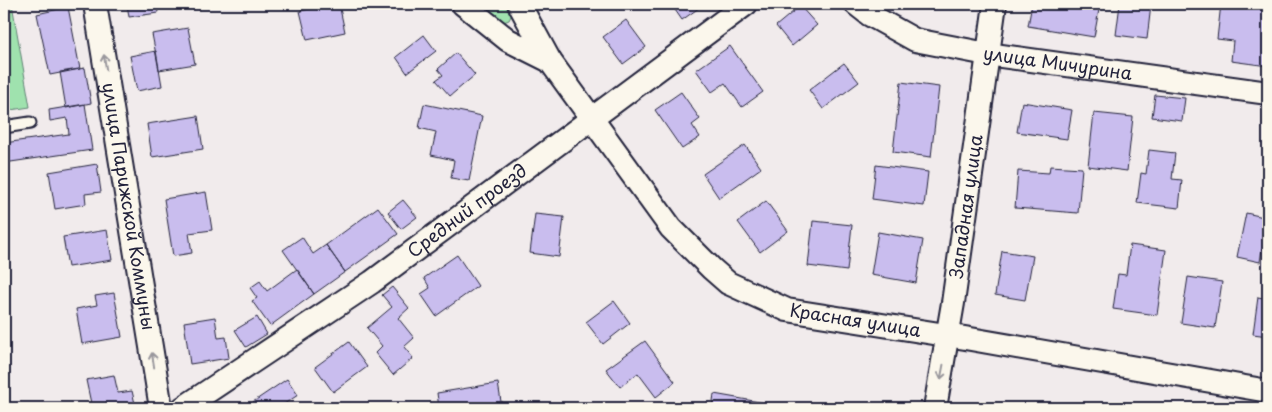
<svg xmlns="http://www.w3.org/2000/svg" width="1272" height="412" font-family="'Playpen Sans',sans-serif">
<rect width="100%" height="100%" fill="#f1ebec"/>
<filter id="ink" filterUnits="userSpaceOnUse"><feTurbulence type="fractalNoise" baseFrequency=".02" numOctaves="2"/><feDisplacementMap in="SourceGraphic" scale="10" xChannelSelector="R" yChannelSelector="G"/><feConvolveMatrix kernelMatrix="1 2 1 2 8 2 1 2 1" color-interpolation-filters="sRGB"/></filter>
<g filter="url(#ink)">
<path fill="#9fe2ae" stroke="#608274" d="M4 4H12L30 107 4 111Z
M477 4H508L513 12 509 20 501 23Z"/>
<path fill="#c9bdee" stroke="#22223b" d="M127 4H157L158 13 129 17Z
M335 4H339L345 32 307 40 300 11Z
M671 4H702L703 5 682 20Z
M1032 4H1100L1094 37 1028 26Z
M1120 4 1151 5 1147 39 1116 35Z
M1221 4H1268V66L1231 61 1233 41 1217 39Z
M800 6 817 25 792 46 776 26Z
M68 7 80 69 50 75 37 14Z
M626 20 646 47 623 64 603 37Z
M188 28 195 64 159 70 152 34Z
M424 35 436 51 407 73 396 57Z
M730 46 763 92 742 107 725 83 712 92 696 70Z
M156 51 162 86 137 91 130 56Z
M456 53 475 75 450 96 436 80 443 75 438 69Z
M844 63 859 82 823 109 809 90Z
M85 68 91 103 66 108 60 72Z
M901 82 939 87 931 157 893 152Z
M681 92 700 119 692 125 700 137 682 149 655 110Z
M1155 95 1185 98 1182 121 1152 117Z
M1022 102 1072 110 1067 139 1017 132Z
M85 104 92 150 4 163V143L69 134 67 118 50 121 49 110Z
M424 104 482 116 469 181 451 178 454 160 431 155 436 132 419 128Z
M1094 113 1133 117 1127 171 1088 166Z
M198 116 203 149 152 157 147 124Z
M745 145 761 168 719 198 703 174Z
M1149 150 1175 153 1172 179 1182 180 1179 208 1137 203 1141 173 1146 174Z
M97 164 101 192 85 194 86 204 55 209 49 172Z
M876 165 928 172 924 206 872 199Z
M1050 166 1082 168 1078 213 1015 208 1018 171 1049 173Z
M206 192 212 230 189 233 192 253 173 256 164 199Z
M403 200 417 217 401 229 388 212Z
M766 201 788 231 760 252 738 222Z
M378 207 398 234 345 272 326 245Z
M1246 213 1268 218V250L1262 249 1260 262 1237 257Z
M535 214 564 217 559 257 530 253Z
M813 221 852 225 847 271 808 266Z
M107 230 112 260 68 267 63 237Z
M878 232 923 240 916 283 871 275Z
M302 237 313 254 326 245 345 272 314 294 283 250Z
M1130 245 1166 250 1157 315 1113 309 1118 274 1126 275Z
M1002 251 1033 256 1025 300 995 295Z
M457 255 478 286 436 316 421 294 430 288 424 278Z
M297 269 314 294 270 326 252 301 257 298 250 288 260 281 267 291Z
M1188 277 1222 282 1215 328 1181 323Z
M392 287 409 308 398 318 414 338 404 347 413 358 393 375 375 353 382 346 367 328 392 307 382 295Z
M114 293 122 337 82 344 76 309 97 305 95 296Z
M1258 297 1268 299V336L1253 334Z
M614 301 630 323 603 344 586 322Z
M215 317 218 338 226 337 229 358 190 364 184 322Z
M257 317 267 334 246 347 235 330Z
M645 341 675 382 656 397 638 373 620 387 606 369Z
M349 342 367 367 333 392 315 367Z
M114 375 118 393 132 391 136 408H92L86 380Z
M287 379 298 395 278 408H257L253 402Z
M498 383 502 408H439L437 393Z
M714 394 765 403V408H712Z
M780 406 801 408H779Z"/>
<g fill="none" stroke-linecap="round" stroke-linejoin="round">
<defs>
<path id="service" d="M4 127 30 123"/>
<g id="minor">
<path id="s1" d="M95 4 161 408"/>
<path id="s2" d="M463 4 508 40 550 61 671 228 712 269 728 283 787 310 965 338 1268 391"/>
<path d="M519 4 550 61"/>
<path id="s3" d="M856 4 870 15 915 40 987 54 1268 93"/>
<path id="s4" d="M183 408 372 282 746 4"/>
<path id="s5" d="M935 408 953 303 995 4"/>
</g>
</defs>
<use href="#service" stroke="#22223b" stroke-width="15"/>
<use href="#minor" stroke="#22223b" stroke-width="26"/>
<use href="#service" stroke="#fbf7ec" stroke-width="11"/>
<use href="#minor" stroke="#fbf7ec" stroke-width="22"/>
</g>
<defs><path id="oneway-shaft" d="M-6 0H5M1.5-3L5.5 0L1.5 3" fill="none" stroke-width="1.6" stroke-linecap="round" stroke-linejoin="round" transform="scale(1.25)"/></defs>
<g stroke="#99979c">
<use href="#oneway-shaft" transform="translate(105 62) rotate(-99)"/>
<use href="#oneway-shaft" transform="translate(153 360) rotate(-99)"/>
<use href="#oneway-shaft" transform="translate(942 372) rotate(101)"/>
</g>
</g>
<g text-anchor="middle" stroke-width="5" stroke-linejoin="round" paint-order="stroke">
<g font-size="18" fill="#22223b" stroke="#fbf7ec">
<text dy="6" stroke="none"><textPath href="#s3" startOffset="214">улица Мичурина</textPath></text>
<text dy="6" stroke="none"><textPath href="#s1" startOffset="205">улица Парижской Коммуны</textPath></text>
<text dy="6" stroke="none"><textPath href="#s5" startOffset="204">Западная улица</textPath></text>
<text dy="6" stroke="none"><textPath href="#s4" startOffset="346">Средний проезд</textPath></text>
<text dy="6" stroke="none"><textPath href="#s2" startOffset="524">Красная улица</textPath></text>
</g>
</g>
<rect width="1272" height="412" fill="none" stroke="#fbf7ec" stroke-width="20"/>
<rect x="10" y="10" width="1252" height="392" fill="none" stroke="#22223b" stroke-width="2" filter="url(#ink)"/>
</svg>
